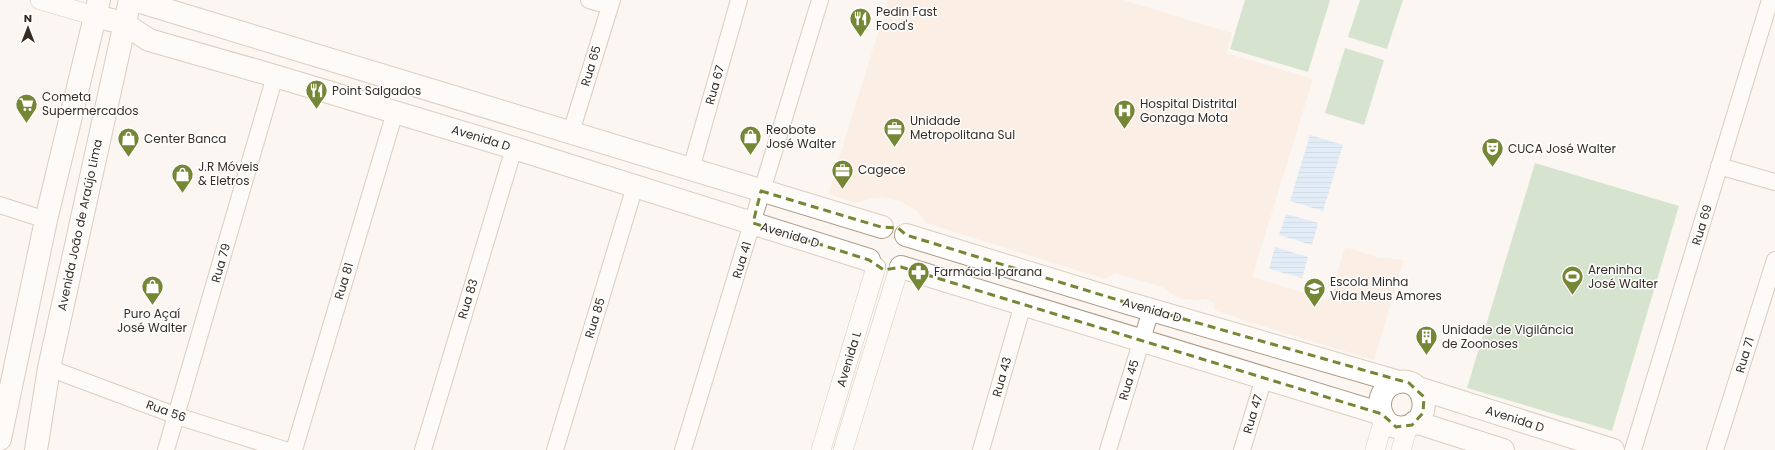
<svg xmlns="http://www.w3.org/2000/svg" width="1775" height="450" font-family="Poppins,sans-serif">
<defs>
<pattern id="water-rules" width="6" height="5" patternUnits="userSpaceOnUse"><rect width="6" height="5" fill="#c1dffe"/><path d="M0 2.5h6" fill="none" stroke="#a6c0da"/></pattern>
</defs>
<rect width="100%" height="100%" fill="#fbf6f1"/>
<path fill="#fae6d7" d="M888 0H1123L1232 33 1226 53 1313 79 1252 277 1329 300 1345 247 1376 257 1404 260 1374 360 1239 319V318L1214 310V303L1205 299 1197 300 1182 299 1175 296 1162 287 1115 273 1105 279 926 223 917 211 902 202 882 197 867 199 857 203 828 194Z"/>
<path fill="#a9cfa7" d="M1245 0H1330L1308 72 1230 49Z
M1360 0H1403L1387 49 1348 37Z
M1345 48 1384 60 1364 125 1325 113Z
M1535 163 1679 206 1612 431 1467 388Z"/>
<path fill="url(#water-rules)" d="M1310 135 1343 145 1323 211 1290 201Z
M1286 214 1318 223 1312 245 1279 235Z
M1275 247 1308 257 1302 278 1269 269Z"/>
<g fill="none" stroke-linecap="round" stroke-linejoin="round">
<defs>
<path id="minor" d="M589 0 610 6
M571 132 612 0
M1719 166 1775 182
M691 169 739 0
M0 205 46 220
M49 368 177 416 285 450
M166 450 275 76
M294 450 395 112
M423 450 514 148
M555 450 635 186
M683 450 820 0
M981 450 1023 304
M1108 450 1151 310
M1242 450 1264 378
M1633 450 1770 0
M1715 450 1775 260"/>
<path id="tertiary" d="M40 0 95 16
M821 450 876 267
M843 450 899 268
M1375 450 1384 419
M1401 450 1408 426"/>
<path id="secondary" d="M134 0 882 227
M95 16 123 23 149 40 275 76 514 148 869 260
M906 235 1131 304 1399 382C1427 377 1434 422 1405 427 1376 432 1370 387 1399 382
M901 267 1382 414
M1418 388 1613 450
M1415 422 1503 450"/>
<path id="primary" d="M0 439 46 220 99 0
M36 450 49 368 130 0"/>
</defs>
<use href="#minor" stroke="#b39a86" stroke-width="18"/>
<use href="#tertiary" stroke="#b39a86" stroke-width="20"/>
<use href="#secondary" stroke="#b39a86" stroke-width="24"/>
<use href="#primary" stroke="#b39a86" stroke-width="24"/>
<use href="#minor" stroke="#fff" stroke-width="16"/>
<use href="#tertiary" stroke="#fff" stroke-width="19"/>
<use href="#secondary" stroke="#fff" stroke-width="22"/>
<use href="#primary" stroke="#fff" stroke-width="22"/>
</g>
<path d="M0 0H1775V450H0ZM761 191 881 227 898 228 906 235 1131 304 1409 383 1424 397 1423 413 1412 425 1396 427 1382 414 901 267 884 270 869 260 753 223Z" fill="#fbf6f1" fill-opacity=".55" fill-rule="evenodd"/>
<path fill="none" stroke="#758635" stroke-width="3" stroke-dasharray="8 5" stroke-linejoin="round" d="M761 191 881 227 898 228 906 235 1131 304 1409 383 1424 397 1423 413 1412 425 1396 427 1382 414 901 267 884 270 869 260 753 223Z"/>
<defs>
<symbol id="restaurant-pin" viewBox="-11 -11 22 30"><path d="M0 17L-7.5 6A9.5 9.5 0 1 1 7.5 6Z" fill="#758635" stroke="#fff"/><path d="M-5-6h1v4h1v-4h1v4h1v-4h1v5L-1.5 .5V6h-2V.5L-5-1ZM5-6V6H3V1.5H1.5Q1.5-4 5-6Z" fill="#fff"/></symbol>
<symbol id="supermarket-pin" viewBox="-11 -11 22 30"><path d="M0 17L-7.5 6A9.5 9.5 0 1 1 7.5 6Z" fill="#758635" stroke="#fff"/><path d="M-6-5.5h2.5l.6 2H6L4.5 2H-2.5L-4.4-4H-6ZM-1.5 3.2a1.3 1.3 0 1 0 .1 0ZM3 3.2a1.3 1.3 0 1 0 .1 0Z" fill="#fff"/></symbol>
<symbol id="hospital-pin" viewBox="-11 -11 22 30"><path d="M0 17L-7.5 6A9.5 9.5 0 1 1 7.5 6Z" fill="#758635" stroke="#fff"/><path d="M-5-5h3v3.5h4V-5h3V5h-3V1.5h-4V5h-3Z" fill="#fff"/></symbol>
<symbol id="office-pin" viewBox="-11 -11 22 30"><path d="M0 17L-7.5 6A9.5 9.5 0 1 1 7.5 6Z" fill="#758635" stroke="#fff"/><path d="M-6-3h4V-5.5h4V-3h4V5H-6ZM-1-4.5V-3h2v-1.5ZM-6 0V1H6V0Z" fill="#fff"/></symbol>
<symbol id="shop-pin" viewBox="-11 -11 22 30"><path d="M0 17L-7.5 6A9.5 9.5 0 1 1 7.5 6Z" fill="#758635" stroke="#fff"/><path d="M-5-2.5h2.3a2.7 3.5 0 0 1 5.4 0H5L5.5 6h-11ZM-1.5-2.5h3a1.5 2.3 0 0 0-3 0Z" fill="#fff"/></symbol>
<symbol id="theatre-pin" viewBox="-11 -11 22 30"><path d="M0 17L-7.5 6A9.5 9.5 0 1 1 7.5 6Z" fill="#758635" stroke="#fff"/><path d="M-5-5.5Q0-4 5-5.5V0Q5 5 0 6Q-5 5-5 0ZM-3.3-2.5H-1v1.5H-3.3ZM1-2.5H3.3v1.5H1ZM-2.8 1Q0 5.5 2.8 1Z" fill="#fff"/></symbol>
<symbol id="pharmacy-pin" viewBox="-11 -11 22 30"><path d="M0 17L-7.5 6A9.5 9.5 0 1 1 7.5 6Z" fill="#758635" stroke="#fff"/><path d="M-2-6h4v4h4v4h-4v4h-4v-4h-4v-4h4Z" fill="#fff"/></symbol>
<symbol id="stadium-pin" viewBox="-11 -11 22 30"><path d="M0 17L-7.5 6A9.5 9.5 0 1 1 7.5 6Z" fill="#758635" stroke="#fff"/><path d="M0-5a6.5 5 0 1 0 0 10a6.5 5 0 1 0 0-10ZM-3.5-1.8h7v3.6h-7Z" fill="#fff"/></symbol>
<symbol id="school-pin" viewBox="-11 -11 22 30"><path d="M0 17L-7.5 6A9.5 9.5 0 1 1 7.5 6Z" fill="#758635" stroke="#fff"/><path d="M0-5L7-2L0 1L-7-2ZM-4 1L0 2.5L4 1V4Q0 6-4 4Z" fill="#fff"/></symbol>
<symbol id="building-pin" viewBox="-11 -11 22 30"><path d="M0 17L-7.5 6A9.5 9.5 0 1 1 7.5 6Z" fill="#758635" stroke="#fff"/><path d="M-4-6H4V6H1V3H-1V6H-4ZM-2.5-4.3h1.7v1.8h-1.7ZM.8-4.3h1.7v1.8H.8ZM-2.5-1h1.7V.8h-1.7ZM.8-1h1.7V.8H.8Z" fill="#fff"/></symbol>
</defs>
<g fill-rule="evenodd">
<use href="#restaurant-pin" x="848" y="6" width="25" height="34"/>
<use href="#restaurant-pin" x="304" y="78" width="25" height="34"/>
<use href="#supermarket-pin" x="14" y="92" width="25" height="34"/>
<use href="#hospital-pin" x="1112" y="98" width="25" height="34"/>
<use href="#office-pin" x="882" y="116" width="25" height="34"/>
<use href="#shop-pin" x="738" y="124" width="25" height="34"/>
<use href="#shop-pin" x="116" y="126" width="25" height="34"/>
<use href="#theatre-pin" x="1480" y="136" width="25" height="34"/>
<use href="#office-pin" x="830" y="158" width="25" height="34"/>
<use href="#shop-pin" x="170" y="162" width="25" height="34"/>
<use href="#pharmacy-pin" x="906" y="260" width="25" height="34"/>
<use href="#stadium-pin" x="1560" y="264" width="25" height="34"/>
<use href="#shop-pin" x="140" y="274" width="25" height="34"/>
<use href="#school-pin" x="1302" y="276" width="25" height="34"/>
<use href="#building-pin" x="1414" y="324" width="25" height="34"/>
</g>
<g text-anchor="middle" stroke-width="3" stroke-linejoin="round" paint-order="stroke">
<g font-size="12" fill="#362c24" stroke="#fff" text-anchor="start">
<text x="876" y="16">Pedin Fast<tspan x="876" dy="14">Food's</tspan></text>
<text x="332" y="95">Point Salgados</text>
<text x="42" y="101">Cometa<tspan x="42" dy="14">Supermercados</tspan></text>
<text x="1140" y="108">Hospital Distrital<tspan x="1140" dy="14">Gonzaga Mota</tspan></text>
<text x="910" y="125">Unidade<tspan x="910" dy="14">Metropolitana Sul</tspan></text>
<text x="766" y="134">Reobote<tspan x="766" dy="14">José Walter</tspan></text>
<text x="144" y="143">Center Banca</text>
<text x="1508" y="153">CUCA José Walter</text>
<text x="198" y="171">J.R Móveis<tspan x="198" dy="14">&amp; Eletros</tspan></text>
<text x="858" y="174">Cagece</text>
<text x="1588" y="274">Areninha<tspan x="1588" dy="14">José Walter</tspan></text>
<text x="934" y="276">Farmácia Iparana</text>
<text x="1330" y="286">Escola Minha<tspan x="1330" dy="14">Vida Meus Amores</tspan></text>
<text x="152" y="318" text-anchor="middle">Puro Açaí<tspan x="152" dy="14">José Walter</tspan></text>
<text x="1442" y="334">Unidade de Vigilância<tspan x="1442" dy="14">de Zoonoses</tspan></text>
</g>
<g font-size="12" fill="#362c24" stroke="#fff">
<text transform="translate(591 66) rotate(-73)" y="4">Rua 65</text>
<text transform="translate(715 85) rotate(-74)" y="4">Rua 67</text>
<text transform="translate(481 138) rotate(17)" y="4">Avenida D</text>
<text transform="translate(80 225) rotate(-78)" y="4">Avenida João de Araújo Lima</text>
<text transform="translate(1702 225) rotate(-73)" y="4">Rua 69</text>
<text transform="translate(790 235) rotate(17)" y="4">Avenida D</text>
<text transform="translate(742 260) rotate(-73)" y="4">Rua 41</text>
<text transform="translate(221 263) rotate(-74)" y="4">Rua 79</text>
<text transform="translate(344 281) rotate(-73)" y="4">Rua 81</text>
<text transform="translate(468 299) rotate(-73)" y="4">Rua 83</text>
<text transform="translate(1152 310) rotate(16)" y="4">Avenida D</text>
<text transform="translate(595 318) rotate(-73)" y="4">Rua 85</text>
<text transform="translate(1745 355) rotate(-73)" y="4">Rua 71</text>
<text transform="translate(849 359) rotate(-73)" y="4">Avenida L</text>
<text transform="translate(1002 377) rotate(-74)" y="4">Rua 43</text>
<text transform="translate(1129 380) rotate(-73)" y="4">Rua 45</text>
<text transform="translate(166 411) rotate(20)" y="4">Rua 56</text>
<text transform="translate(1253 414) rotate(-73)" y="4">Rua 47</text>
<text transform="translate(1515 419) rotate(18)" y="4">Avenida D</text>
</g>
</g>
<g transform="translate(28 28)" stroke="#ffffff" stroke-width="3" paint-order="stroke">
<path d="M0-3L7 15L0 10L-7 15Z" fill="#362c24"/>
<text y="-6" font-size="11" font-weight="bold" text-anchor="middle" fill="#362c24">N</text>
</g>
</svg>
